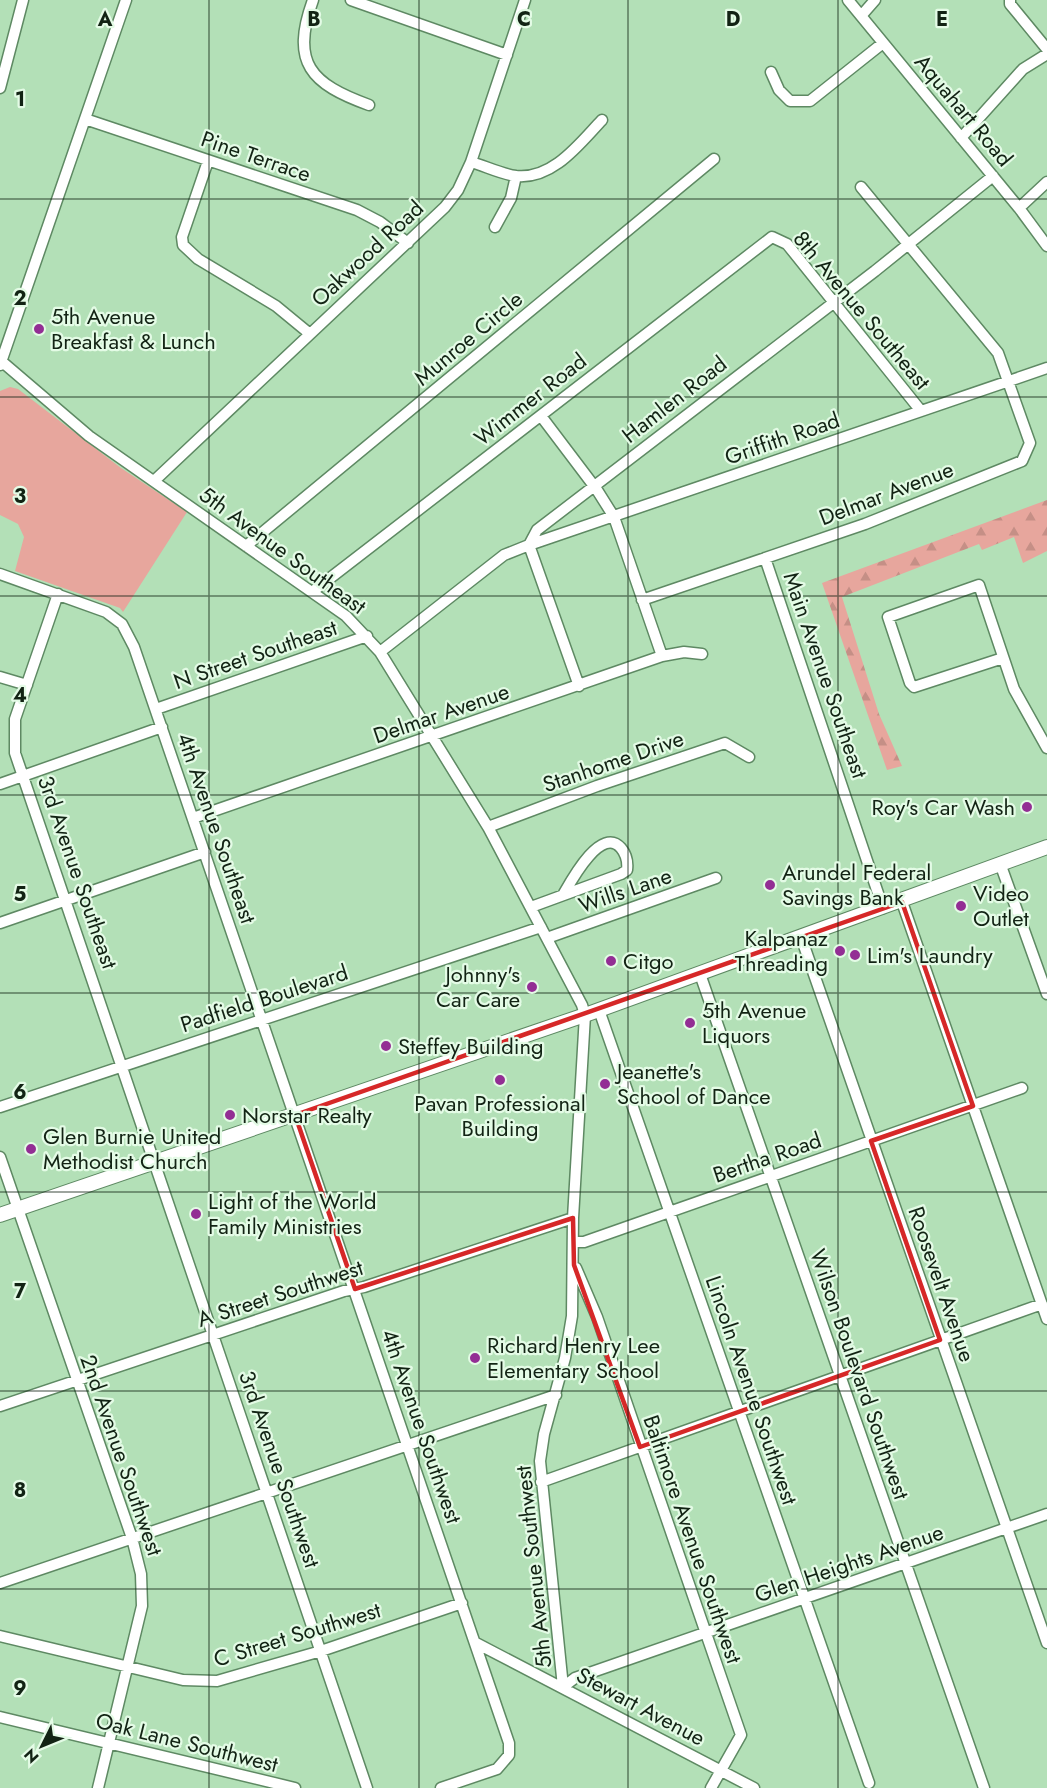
<svg xmlns="http://www.w3.org/2000/svg" width="1047" height="1788" font-family="Jost,sans-serif">
<defs>
<pattern id="forest-firs" width="22" height="20" patternUnits="userSpaceOnUse" patternTransform="scale(1.5)"><rect width="22" height="20" fill="#e7a69d"/><path d="M5 1l3.5 6h-7zM16 11l3.5 6h-7z" fill="#c58f86"/></pattern>
</defs>
<rect width="100%" height="100%" fill="#b3e0b7"/>
<path fill="#e7a69d" d="M10 387 18 389 121 468 187 512 123 612 120 608 15 571 24 537 18 524 0 515V391Z"/>
<path fill="url(#forest-firs)" d="M1047 500V551L1023 563 1014 537 982 550 979 544 842 597 879 714 902 766 887 770 822 583Z"/>
<g fill="none" stroke-linecap="round" stroke-linejoin="round">
<defs>
<path id="minor" d="M313 0C290 63 311 84 369 105
M351 0 507 55
M848 0 1019 208 1047 246
M1010 0V4L1047 49
M861 16 875 0
M771 72 779 90 790 101H810L883 43
M0 88 23 0
M85 119 357 210 380 222 408 243
M961 138 1023 69 1047 54
M208 161 182 237 183 245 198 259 276 306 310 334
M471 162C485 166 501 174 516 176 553 180 580 143 602 120
M1019 208 1047 182
M495 227 511 198 516 176
M0 360 89 436 346 616 380 652 488 827 582 1005 585 1015 573 1218 572 1316 565 1358 544 1434 540 1461 563 1687
M0 365 126 0
M541 416 597 490 614 517 662 656
M154 481 445 207 458 190 471 162 525 0
M246 546 714 159
M765 558 883 908
M0 574 106 612 122 624 134 647 509 1743V1755L497 1769 441 1788
M312 592 772 237 787 244 921 411
M58 594 15 719V753L367 1788
M642 600 865 524 1022 461 1030 443 998 353 861 187
M380 652 504 555 529 545 537 530 875 271 993 176
M1003 658 914 687 910 683 888 617 979 585 1014 689 1047 748
M0 677 27 685
M579 686 529 545 1047 368
M156 709 367 636
M0 784 162 727
M193 818 662 656 684 652 702 654
M488 827 597 786 725 743 749 757
M1001 866 1047 994
M902 902 1047 1319
M531 907 621 874 627 870C628 862 626 854 621 848 601 825 571 881 563 895
M0 923 205 852
M801 937 1047 1643
M547 938 716 878
M700 974 984 1788
M599 1010 869 1783
M0 1107 541 927
M0 1157 132 1538 141 1574 142 1606 98 1788
M574 1242H584L1022 1088
M576 1268 597 1317 741 1735 711 1788
M0 1406 344 1291 364 1287 573 1218
M541 1482 1042 1304
M0 1583 556 1395
M0 1636 183 1680 217 1681 321 1651 462 1603
M476 1643 754 1788
M563 1687 575 1678 1047 1514
M0 1717 295 1788"/>
<path id="major" d="M0 1215 585 1015 1047 847"/>
</defs>
<use href="#minor" stroke="#5e8963" stroke-width="13"/>
<use href="#major" stroke="#5e8963" stroke-width="16"/>
<use href="#minor" stroke="#fff" stroke-width="10"/>
<use href="#major" stroke="#fff" stroke-width="14"/>
</g>
<path fill="none" stroke="#d62828" stroke-width="4.5" stroke-linejoin="round" d="M902 902 973 1106 871 1141 940 1340 640 1447 574 1265 573 1218 355 1289 295 1115Z"/>
<path fill="none" stroke="#122314" stroke-width="1.5" stroke-opacity="0.55" d="M209 0V1788M419 0V1788M628 0V1788M838 0V1788M0 199H1047M0 397H1047M0 596H1047M0 795H1047M0 993H1047M0 1192H1047M0 1391H1047M0 1589H1047"/>
<g fill="#932e94" stroke="#e4fbe6" stroke-width="2">
<circle cx="39" cy="329" r="6"/>
<circle cx="1027" cy="807" r="6"/>
<circle cx="770" cy="885" r="6"/>
<circle cx="961" cy="906" r="6"/>
<circle cx="840" cy="951" r="6"/>
<circle cx="855" cy="955" r="6"/>
<circle cx="611" cy="961" r="6"/>
<circle cx="532" cy="987" r="6"/>
<circle cx="690" cy="1023" r="6"/>
<circle cx="386" cy="1046" r="6"/>
<circle cx="500" cy="1080" r="6"/>
<circle cx="605" cy="1084" r="6"/>
<circle cx="230" cy="1115" r="6"/>
<circle cx="31" cy="1149" r="6"/>
<circle cx="196" cy="1214" r="6"/>
<circle cx="475" cy="1358" r="6"/>
</g>
<g text-anchor="middle" stroke-width="4.5" stroke-linejoin="round" paint-order="stroke">
<g font-size="22" fill="#122314" stroke="#e4fbe6">
<text transform="translate(964 110) rotate(50)" y="8">Aquahart Road</text>
<text transform="translate(256 156) rotate(19)" y="8">Pine Terrace</text>
<text transform="translate(367 253) rotate(-43)" y="8">Oakwood Road</text>
<text transform="translate(862 310) rotate(50)" y="8">8th Avenue Southeast</text>
<text transform="translate(468 338) rotate(-40)" y="8">Munroe Circle</text>
<text transform="translate(530 399) rotate(-38)" y="8">Wimmer Road</text>
<text transform="translate(674 399) rotate(-38)" y="8">Hamlen Road</text>
<text transform="translate(782 438) rotate(-19)" y="8">Griffith Road</text>
<text transform="translate(886 493) rotate(-21)" y="8">Delmar Avenue</text>
<text transform="translate(283 550) rotate(36)" y="8">5th Avenue Southeast</text>
<text transform="translate(255 654) rotate(-19)" y="8">N Street Southeast</text>
<text transform="translate(826 675) rotate(71)" y="8">Main Avenue Southeast</text>
<text transform="translate(441 713) rotate(-19)" y="8">Delmar Avenue</text>
<text transform="translate(613 761) rotate(-19)" y="8">Stanhome Drive</text>
<text transform="translate(217 828) rotate(71)" y="8">4th Avenue Southeast</text>
<text transform="translate(78 872) rotate(71)" y="8">3rd Avenue Southeast</text>
<text transform="translate(625 890) rotate(-19)" y="8">Wills Lane</text>
<text transform="translate(264 998) rotate(-18)" y="8">Padfield Boulevard</text>
<text transform="translate(767 1157) rotate(-19)" y="8">Bertha Road</text>
<text transform="translate(942 1284) rotate(71)" y="8">Roosevelt Avenue</text>
<text transform="translate(280 1293) rotate(-18)" y="8">A Street Southwest</text>
<text transform="translate(860 1374) rotate(71)" y="8">Wilson Boulevard Southwest</text>
<text transform="translate(752 1390) rotate(71)" y="8">Lincoln Avenue Southwest</text>
<text transform="translate(422 1426) rotate(71)" y="8">4th Avenue Southwest</text>
<text transform="translate(122 1455) rotate(71)" y="8">2nd Avenue Southwest</text>
<text transform="translate(280 1469) rotate(71)" y="8">3rd Avenue Southwest</text>
<text transform="translate(693 1539) rotate(71)" y="8">Baltimore Avenue Southwest</text>
<text transform="translate(849 1563) rotate(-19)" y="8">Glen Heights Avenue</text>
<text transform="translate(533 1567) rotate(-96)" y="8">5th Avenue Southwest</text>
<text transform="translate(297 1634) rotate(-17)" y="8">C Street Southwest</text>
<text transform="translate(641 1706) rotate(28)" y="8">Stewart Avenue</text>
<text transform="translate(187 1742) rotate(14)" y="8">Oak Lane Southwest</text>
</g>
<g font-size="22" fill="#122314" stroke="#e4fbe6" text-anchor="start">
<text x="51" y="324">5th Avenue<tspan x="51" dy="25">Breakfast &amp; Lunch</tspan></text>
<text x="1015" y="815" text-anchor="end">Roy's Car Wash</text>
<text x="782" y="880">Arundel Federal<tspan x="782" dy="25">Savings Bank</tspan></text>
<text x="973" y="901">Video<tspan x="973" dy="25">Outlet</tspan></text>
<text x="828" y="946" text-anchor="end">Kalpanaz<tspan x="828" dy="25">Threading</tspan></text>
<text x="867" y="963">Lim's Laundry</text>
<text x="623" y="969">Citgo</text>
<text x="520" y="982" text-anchor="end">Johnny's<tspan x="520" dy="25">Car Care</tspan></text>
<text x="702" y="1018">5th Avenue<tspan x="702" dy="25">Liquors</tspan></text>
<text x="398" y="1054">Steffey Building</text>
<text x="617" y="1079">Jeanette's<tspan x="617" dy="25">School of Dance</tspan></text>
<text x="500" y="1111" text-anchor="middle">Pavan Professional<tspan x="500" dy="25">Building</tspan></text>
<text x="242" y="1123">Norstar Realty</text>
<text x="43" y="1144">Glen Burnie United<tspan x="43" dy="25">Methodist Church</tspan></text>
<text x="208" y="1209">Light of the World<tspan x="208" dy="25">Family Ministries</tspan></text>
<text x="487" y="1353">Richard Henry Lee<tspan x="487" dy="25">Elementary School</tspan></text>
</g>
</g>
<g font-size="20" text-anchor="middle" font-weight="bold" fill="#122314" stroke="#e4fbe6" stroke-width="4.5" stroke-linejoin="round" paint-order="stroke">
<text x="105" y="26">A</text>
<text x="314" y="26">B</text>
<text x="524" y="26">C</text>
<text x="733" y="26">D</text>
<text x="942" y="26">E</text>
<text x="20" y="106">1</text>
<text x="20" y="305">2</text>
<text x="20" y="503">3</text>
<text x="20" y="702">4</text>
<text x="20" y="901">5</text>
<text x="20" y="1099">6</text>
<text x="20" y="1298">7</text>
<text x="20" y="1497">8</text>
<text x="20" y="1695">9</text>
</g>
<g transform="translate(42 1746) rotate(227)" stroke="#e4fbe6" stroke-width="4.5" paint-order="stroke">
<path d="M0-4.5L10 22L0 15L-10 22Z" fill="#122314"/>
<text y="-9" font-size="16" font-weight="bold" text-anchor="middle" fill="#122314">N</text>
</g>
</svg>
